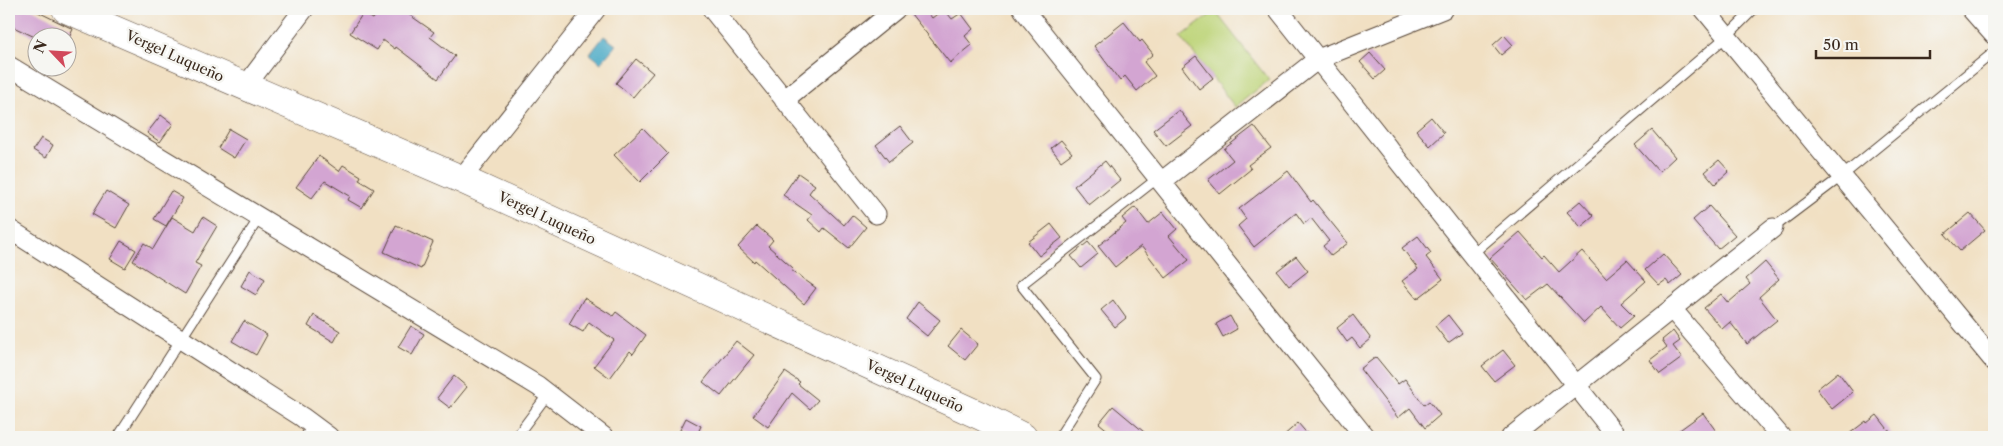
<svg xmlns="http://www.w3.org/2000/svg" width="2003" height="446" font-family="'Libre Caslon Text',serif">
<rect width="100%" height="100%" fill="#f6f6f2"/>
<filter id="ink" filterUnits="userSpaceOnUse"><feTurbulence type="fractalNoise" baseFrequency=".02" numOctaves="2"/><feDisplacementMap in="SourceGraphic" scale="10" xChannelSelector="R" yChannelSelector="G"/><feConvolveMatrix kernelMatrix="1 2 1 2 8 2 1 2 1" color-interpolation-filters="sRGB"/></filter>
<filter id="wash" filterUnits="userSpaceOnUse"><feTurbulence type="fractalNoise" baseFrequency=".0096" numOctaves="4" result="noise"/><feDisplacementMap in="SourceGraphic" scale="20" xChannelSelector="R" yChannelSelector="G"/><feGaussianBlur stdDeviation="1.12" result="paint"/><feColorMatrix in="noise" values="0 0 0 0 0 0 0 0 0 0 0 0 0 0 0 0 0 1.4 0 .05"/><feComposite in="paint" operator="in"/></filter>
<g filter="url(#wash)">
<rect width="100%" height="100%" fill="#f1e0c3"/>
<path fill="#bdd478" stroke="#7c7f4b" d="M1215 11 1269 80 1235 107 1181 37Z"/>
<path fill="#46a8c5" stroke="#406972" d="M604 36 616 45 601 63 590 54Z"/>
<g id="blocks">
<path fill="#d3a5d2" d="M14 9H32L73 29 69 38H37L9 25Z
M381 9H401L434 32 430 37 455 56 438 79 396 47 395 49 383 40 377 50 350 33 363 13 373 19Z
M907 9H925L932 18 944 9 952 19 961 13 973 29 965 36 972 45 950 63Z
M1124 22 1140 42 1142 40 1153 54 1144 62 1155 76 1137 91 1125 76 1120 81 1094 46Z
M1504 35 1513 45 1501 55 1493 45Z
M1370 53 1385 70 1375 79 1360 62Z
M1196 56 1213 78 1199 89 1182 67Z
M636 59 653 73 633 97 616 83Z
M1179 110 1192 126 1166 146 1153 130Z
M161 115 173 124 160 142 147 133Z
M1431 117 1444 133 1430 146 1416 130Z
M900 126 913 143 889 162 876 145Z
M1254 126 1271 148 1248 165 1251 169 1220 194 1208 180 1233 160 1224 149Z
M643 128 668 154 640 182 614 155Z
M229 129 246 139 234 158 218 148Z
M1652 130 1675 157 1659 172 1635 145Z
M41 138 53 145 46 158 33 150Z
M1061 140 1072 153 1061 161 1051 148Z
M319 156 339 171 343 165 361 176 359 180 374 189 362 208 348 200 350 196 325 181 312 198 296 187Z
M1719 160 1729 171 1715 184 1705 172Z
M1105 161 1120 180 1089 205 1074 186Z
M1288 171 1311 202 1313 200 1348 243 1331 256 1323 246 1329 241 1311 218 1304 224 1296 213 1254 247 1238 226 1246 219 1239 209Z
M798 173 815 185 809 193 844 225 852 215 866 227 849 248 824 228 821 232 808 220 812 215 783 195Z
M106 191 129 205 116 228 92 214Z
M171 191 183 198 166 226 154 219Z
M1580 201 1594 216 1581 227 1567 212Z
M1709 206 1735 235 1718 249 1693 220Z
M1135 207 1148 224 1163 212 1177 229 1169 236 1189 260 1166 278 1141 246 1115 267 1098 246 1126 223 1122 218Z
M1970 213 1985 230 1960 251 1945 234Z
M172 217 195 231 203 217 217 226 195 263 201 266 185 294 133 261 144 243 153 249Z
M1051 224 1062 238 1039 256 1028 242Z
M396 225 433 242 421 269 384 252Z
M757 226 773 240 768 246 793 268 791 270 816 288 804 304 755 260 754 262 738 247Z
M1520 232 1542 257 1544 255 1559 272 1582 251 1606 278 1627 260 1646 281 1621 303 1634 316 1620 328 1601 307 1584 323 1548 284 1527 300 1490 258Z
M1418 236 1431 253 1426 257 1443 279 1417 299 1402 281 1418 269 1402 248Z
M121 241 136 250 125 268 110 259Z
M1088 242 1098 254 1081 268 1071 256Z
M1663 254 1682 275 1670 285 1666 280 1659 285 1645 270Z
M1296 256 1308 271 1289 286 1277 271Z
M1765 262 1779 279 1759 297 1777 320 1747 344 1730 322 1722 329 1704 308 1721 294 1728 303 1750 284 1746 279Z
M250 270 265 279 256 295 241 286Z
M584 298 613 316 616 312 646 335 633 354 630 351 610 378 594 366 614 340 589 322 583 332 569 324Z
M1113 300 1126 318 1115 327 1101 310Z
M918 302 940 320 927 336 906 319Z
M314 315 340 331 334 342 308 326Z
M1353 315 1371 339 1360 348 1352 338 1347 342 1337 328Z
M1448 315 1462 333 1448 343 1435 326Z
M1230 316 1237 329 1223 337 1216 324Z
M244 321 267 335 256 355 232 341Z
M411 326 424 334 412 355 398 347Z
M961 330 978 344 965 360 948 346Z
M1673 331 1680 341 1673 346 1682 358 1660 374 1650 360 1667 347 1662 340Z
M736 341 754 355 721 396 703 382Z
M1503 350 1515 365 1494 381 1482 366Z
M1376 357 1398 384 1405 379 1424 405 1429 401 1440 415 1425 428 1410 408 1398 418 1360 369Z
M785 372 800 382 798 384 818 400 810 409 792 393 768 427 753 416Z
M1838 372 1853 392 1832 409 1817 389Z
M454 376 467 387 450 408 437 398Z
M1113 406 1150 437H1116L1099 423Z
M1703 413 1716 431 1707 437H1670Z
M1877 415 1894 437H1845L1866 421 1867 423Z
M686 418 701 426 696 437H690L679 432Z
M1298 423 1310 437H1282Z"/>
</g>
</g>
<g filter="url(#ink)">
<use href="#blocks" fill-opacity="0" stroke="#564537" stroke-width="1"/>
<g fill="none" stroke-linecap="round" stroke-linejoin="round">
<defs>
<path id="lane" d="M1773 228 1842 176 1994 52
M9 247 17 234
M1472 254 1727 36 1754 9
M118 437 259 218
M305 437 313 425
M516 437 548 394
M1059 437 1096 379 1021 285 1158 178"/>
<path id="street" d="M712 9 876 214
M1023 9 1365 437
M1278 9 1617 437
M1704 9 1994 361
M1971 9 1994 35
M9 66 538 386 604 437
M245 87 304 9
M784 100 896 9
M461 179 596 9
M1161 182 1318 59 1443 9
M9 229 302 417 329 437
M1672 309 1781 437
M1511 437 1773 228"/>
<path id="primary" d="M66 9 461 179 981 416 1023 437"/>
</defs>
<use href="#lane" stroke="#564537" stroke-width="11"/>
<use href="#street" stroke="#564537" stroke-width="21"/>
<use href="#primary" stroke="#564537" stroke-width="29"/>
<use href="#lane" stroke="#fff" stroke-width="9"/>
<use href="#street" stroke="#fff" stroke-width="19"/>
<use href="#primary" stroke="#fff" stroke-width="28"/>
</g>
</g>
<g text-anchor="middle" stroke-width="5" stroke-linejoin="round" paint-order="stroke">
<g font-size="14" fill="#3b2a1e" stroke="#f6f6f2">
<text transform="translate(175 56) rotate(24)" y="5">Vergel Luqueño</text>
<text transform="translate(547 218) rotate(25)" y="5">Vergel Luqueño</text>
<text transform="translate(915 386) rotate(25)" y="5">Vergel Luqueño</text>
</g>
</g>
<rect width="2003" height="446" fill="none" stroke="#f6f6f2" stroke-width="30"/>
<g transform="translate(52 52) rotate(295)"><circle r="24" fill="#f6f6f2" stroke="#aba49d"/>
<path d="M0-4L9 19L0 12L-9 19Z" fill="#d1495b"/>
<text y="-8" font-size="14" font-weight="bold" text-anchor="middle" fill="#3b2a1e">N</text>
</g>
<path d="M1816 50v8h114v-8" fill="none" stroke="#3b2a1e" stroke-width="2.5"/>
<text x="1823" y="50" font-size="15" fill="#3b2a1e" stroke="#f6f6f2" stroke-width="4" paint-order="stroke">50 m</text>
</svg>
